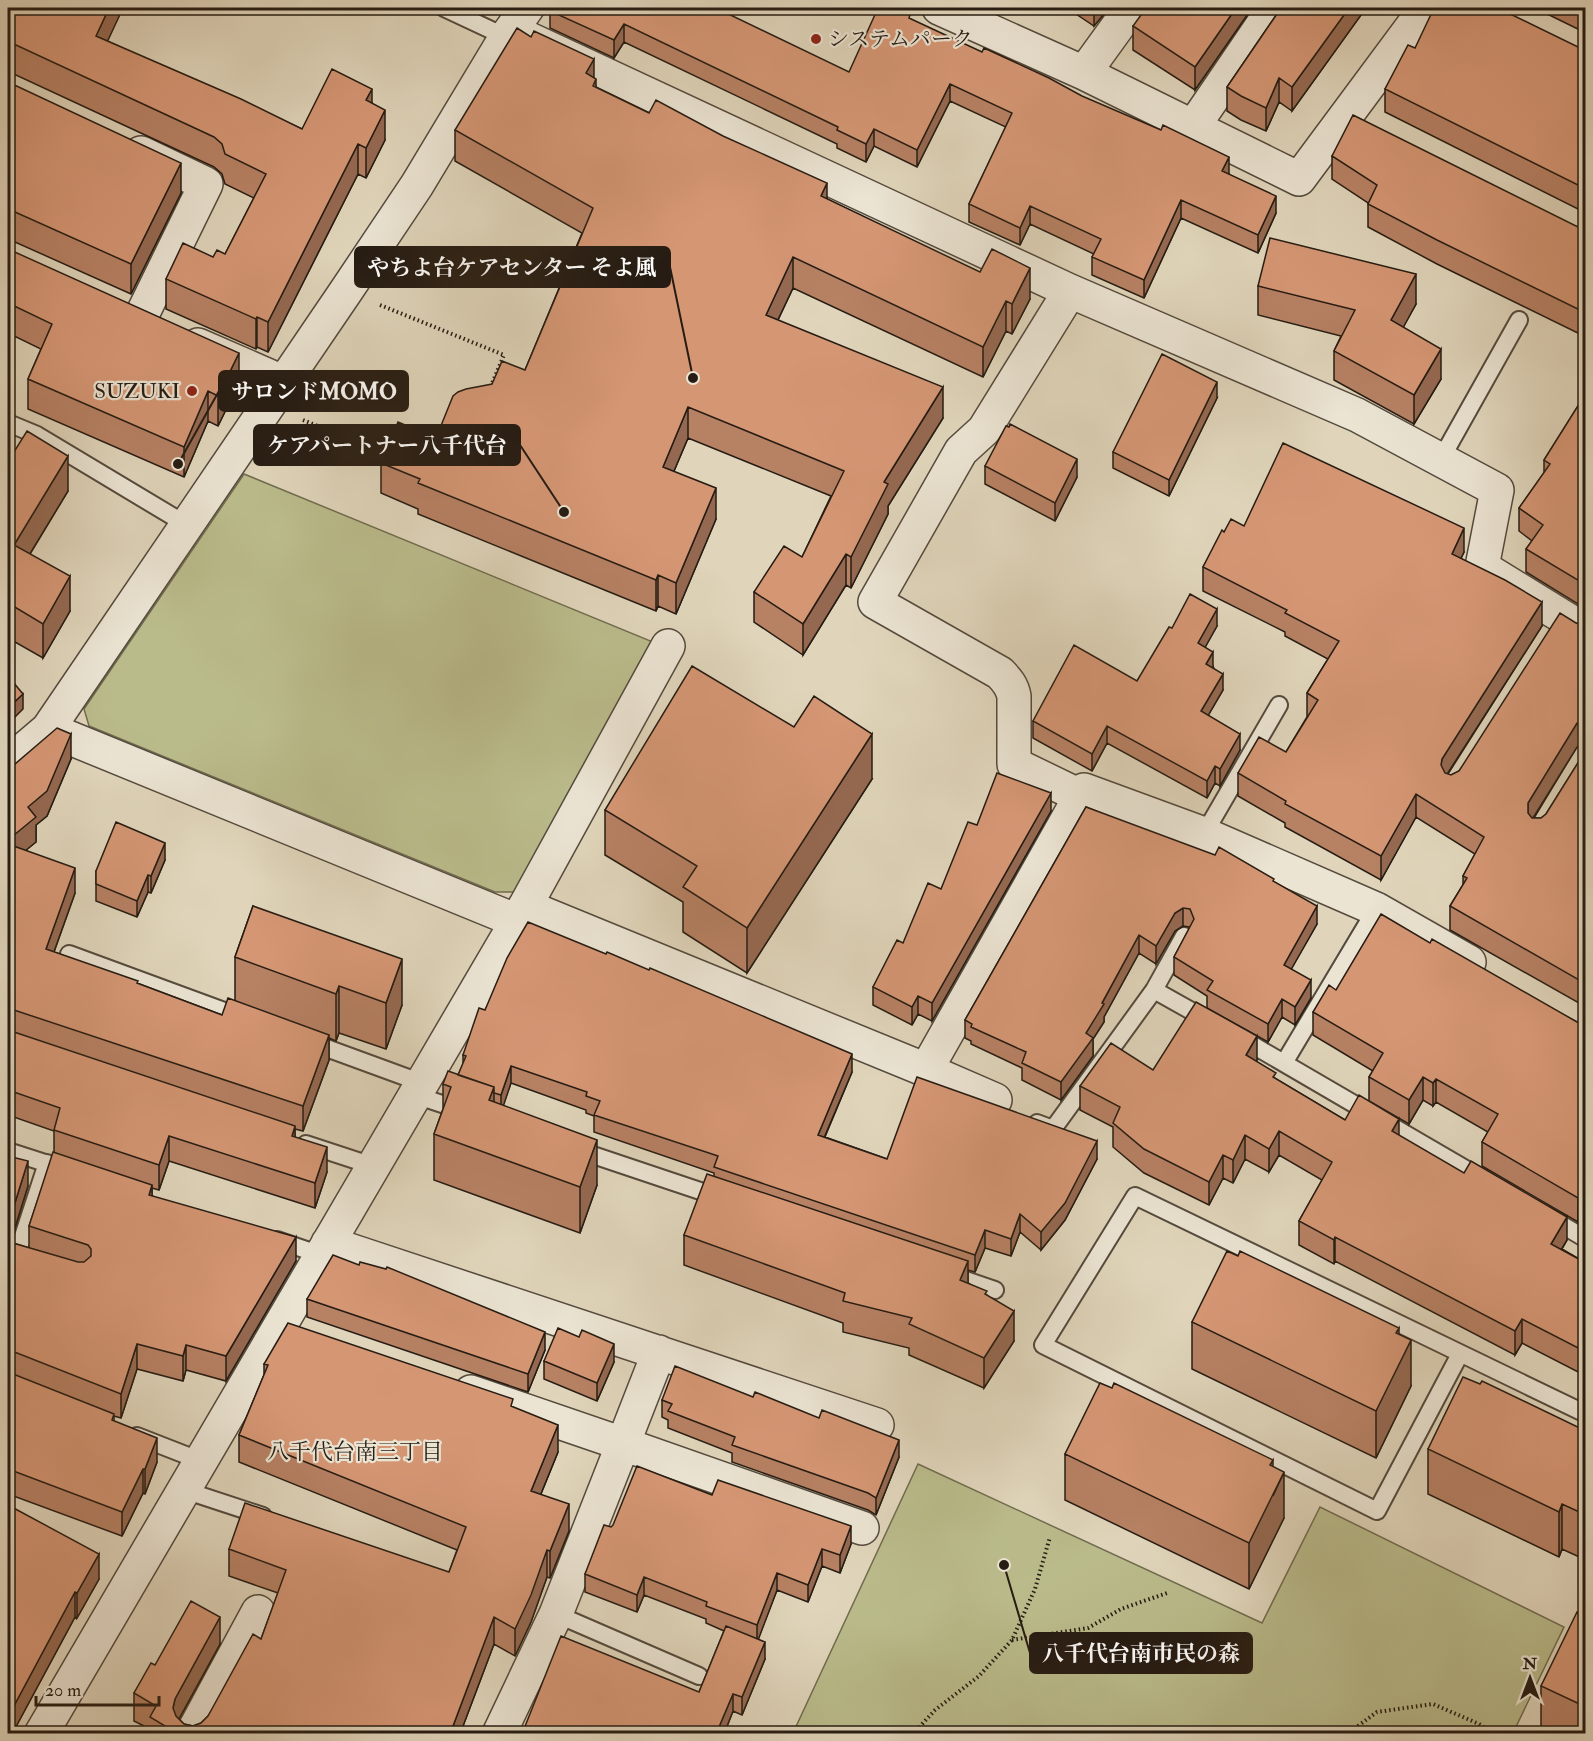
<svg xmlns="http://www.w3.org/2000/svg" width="1593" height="1741" font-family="'IM FELL Double Pica','Noto Serif JP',serif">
<rect width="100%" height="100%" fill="#e0d5bb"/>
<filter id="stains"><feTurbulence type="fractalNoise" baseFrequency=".00333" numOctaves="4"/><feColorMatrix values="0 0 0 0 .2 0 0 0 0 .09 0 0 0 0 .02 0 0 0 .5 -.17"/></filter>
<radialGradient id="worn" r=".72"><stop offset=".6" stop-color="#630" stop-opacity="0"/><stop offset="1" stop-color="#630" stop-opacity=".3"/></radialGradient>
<path fill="#babb8b" stroke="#706c4f" stroke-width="1.5" d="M244 474 653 642 515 892H495L89 726 84 709Z
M918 1464 1262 1623 1320 1507 1564 1627 1513 1733H793Z"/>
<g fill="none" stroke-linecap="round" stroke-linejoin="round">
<defs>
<path id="service" d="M444 8 506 37
M8 423 37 435 187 525
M1441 459 1519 320
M1204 834 1279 705
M69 954 243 1018
M1154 990 1211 1022
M1239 1037 1486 1181
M310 1042 422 1083
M1284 1063 1376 909
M415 1095 463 1111
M1037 1123 1053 1129 1154 990 1184 936
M306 1144 373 1166
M575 1149 721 1198
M8 1151 70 1171
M1547 1216 1586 1239
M277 1240 321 1255
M23 1260 16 1258 47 1163
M948 1274 995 1290
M1460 1354 1377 1511 1043 1345 1135 1196 1586 1414
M137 1436 201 1461
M184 1490 263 1516
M556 1614 699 1676"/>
<path id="minor" d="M939 8 1084 73 1299 179 1426 8
M512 31 1070 291 1357 415 1497 490 1482 567 1586 631
M1084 73 1131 8
M1193 127 1274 8
M1070 291 984 430 961 451 875 602 1000 673C1007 680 1012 686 1014 696V764L1080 796
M140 319 206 184 141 153
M198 345 285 383
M48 729 517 921
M8 763 48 729 346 291 417 185 506 37 527 8
M525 906 926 1070 995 1100
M926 1070 1084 790 1204 834 1376 909 1469 962
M328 1243 877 1425
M471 1392 623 1444 659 1352
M41 1734 517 921 668 646
M192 1734 258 1612
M499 1734 556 1614 623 1444 862 1528"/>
</defs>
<use href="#service" stroke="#544a3d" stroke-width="20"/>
<use href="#minor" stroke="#544a3d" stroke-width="36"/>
<path stroke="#261c13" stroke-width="4" stroke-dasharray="1.5 3" stroke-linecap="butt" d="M380 305 504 355 490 388
M303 420 388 455
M1012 1640 1088 1628 1121 1609 1167 1593
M913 1734 935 1710 979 1676 1012 1640 1035 1589 1050 1537
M1347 1734 1377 1712 1433 1704 1479 1724 1494 1734"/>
<use href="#service" stroke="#ebe4d3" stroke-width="16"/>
<use href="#minor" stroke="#ebe4d3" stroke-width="33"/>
</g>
<path fill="#b78164" stroke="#261c13" stroke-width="1.5" d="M8 8 107 41 302 129 372 103 385 140 366 178 358 174 268 352 257 347 256 349 166 309V279L213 257 225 254 254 198 225 184 222 174 214 167 16 75 8 74Z
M552 8 849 72 910 19 1229 174 1276 213 1258 253 1181 218 1144 298 1092 275V257L1094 254 1030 224 1020 245 969 222V204L1006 127 950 101 917 167 874 146 866 162 837 148V144L624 42 614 58 550 28V11Z
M1067 8H1109L1094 26Z
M1252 8 1195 90 1133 50V26Z
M1281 8H1366L1292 111 1279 102 1266 131 1241 120 1227 111V87Z
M1535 8H1586V33Z
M1578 47 1586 49V213L1385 112V89L1415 48Z
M594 78 596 87 827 199 1030 299 1012 334 1006 331 983 377 793 288 778 320 943 418 888 506V514L851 588 846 585 803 655 754 622V592L802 557 831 496 688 438 674 471 716 519 676 614 658 606 656 611 418 514V509L381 493V463L436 438 492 384 525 370 582 233 455 161V130Z
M8 82 181 193 131 294 15 242 8 240Z
M1332 156 1578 227 1586 229V337L1437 264 1368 227V203L1332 179Z
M8 249 239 383 218 426 208 421 184 477 28 409V379L41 349 8 333Z
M1258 286 1416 304 1403 327 1441 379 1414 424 1334 380V351L1341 336 1258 315Z
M1586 393V609L1526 572V549L1532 541 1519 531V508L1544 473V460Z
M1217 398 1169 496 1113 468V452Z
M8 448 68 491 30 554 70 611 43 658 8 638Z
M985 466 1077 477 1055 521 985 484Z
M1244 526 1464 552 1461 558 1542 626 1448 774 1451 775 1459 771 1576 623 1586 626V743L1577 747 1534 818H1541L1546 814 1586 750V1007L1450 930V906L1463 885V876L1475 854 1416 817 1381 880 1285 827V823L1238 796V773L1286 752 1307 717V693L1328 659 1285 636V632L1203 591V567L1224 532Z
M1217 626 1205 647 1223 690 1208 715 1240 750 1220 786 1215 783 1207 798 1107 743 1092 771 1033 738V721L1137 681 1172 628Z
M71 759 47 816 36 825V842L26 850 75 893 54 952 222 1015 235 1001V957L253 906 402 1005 386 1049 339 1033 336 1041 329 1038V1060L303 1131 295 1129V1137L327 1172 315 1208 169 1161 159 1190 152 1188V1196L296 1261 226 1381 186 1370 183 1381 137 1369 121 1418 114 1416V1421L157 1462 145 1494 143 1493 122 1536 8 1494V1156L28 1186 11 1241 13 1243 29 1248V1226L54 1152V1131L8 1115V770Z
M872 779 747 973 683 932V902L605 855V810Z
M1086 807 1274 882 1317 924 1291 969 1311 998 1295 1025 1282 1017 1268 1042 1207 1008V996L1174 975V957L1190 927 1183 926 1175 931 1156 964 1139 953 1104 1017V1022L1093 1039V1056L1061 1100 1022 1080V1068L971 1044V1041L965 1038V1020Z
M1051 811 932 1021 918 1014 912 1025 873 1005V987L941 889 977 825Z
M165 860 151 893 148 892 137 917 96 901V871Z
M1430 943 1577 1022 1586 1024 1578 1222 1482 1166V1142L1488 1132 1436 1102 1433 1106 1423 1100 1409 1124 1369 1101V1077L1373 1071 1313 1035V1012L1336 990Z
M485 1010 852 1072 825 1137 887 1159H1097L1065 1220 1041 1250 1020 1232 1011 1256 985 1248 975 1272 968 1270V1283L987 1295 1014 1341 984 1388 909 1355V1348L843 1332V1323L684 1265V1235L714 1176V1173L594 1132V1116L586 1113V1110L511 1083 503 1105 597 1185 580 1233 434 1180V1134L443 1109V1084L458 1075 463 1064V1055Z
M1257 1060 1256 1061 1276 1079 1345 1120 1399 1136 1567 1240 1562 1249 1586 1263V1376L1522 1343 1515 1355 1335 1261 1334 1264 1299 1245V1221L1322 1180 1279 1155 1269 1172 1245 1159 1233 1183 1223 1178 1209 1205 1144 1173 1113 1147V1127L1080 1110V1086L1153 1070Z
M307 1299 545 1350 528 1392 307 1317Z
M1192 1322 1399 1334 1411 1386 1376 1458 1192 1369Z
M544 1361 614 1362 597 1401 544 1379Z
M264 1364 513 1407 558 1452 541 1494 569 1531 550 1578 547 1577 531 1622 515 1656 494 1644 460 1734H150V1729L134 1721V1693L155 1665 220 1644 179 1719 184 1724 193 1726 201 1723 208 1716 261 1639 278 1593 229 1576V1549L449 1572 457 1550 239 1462V1435L264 1375Z
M662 1400 899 1457 876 1515 868 1510 732 1462V1453L668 1428V1420L662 1417Z
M1586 1431V1560L1562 1549 1559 1557 1428 1494V1449Z
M1065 1454 1284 1518 1249 1589 1065 1500Z
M712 1495 851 1544 840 1573 822 1566 808 1602 777 1590 758 1639 765 1659 742 1715 733 1711 724 1734H522L699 1692 724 1631 706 1623V1619L644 1595 637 1612 585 1592V1574L611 1527Z
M8 1505 99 1579 77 1618 75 1617 12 1734H8Z
M1586 1617V1734H1544L1541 1732V1686Z"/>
<path fill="#956951" stroke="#261c13" stroke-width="1.5" d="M109 8H123L96 66V36Z
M1094 8H1109L1094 26Z
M1236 8H1252L1195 90V67Z
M1349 8H1366L1292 111V87Z
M624 24V42L614 58V40Z
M594 59V83L596 79V110L586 73Z
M1279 78V102L1266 131V108Z
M950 84V101L917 167V150Z
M372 89V119L366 100Z
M385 110V140L366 178V148Z
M874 129V146L866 162V144Z
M358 144V174L268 352V322Z
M1229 157V175L1222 171Z
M181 163V193L131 294V264Z
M827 183V213L821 196Z
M1276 196V213L1258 253V235Z
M1181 200V218L1144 298V280Z
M1030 206V224L1020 245V228Z
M793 257V288L766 345V315Z
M1030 268V299L1012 334V304Z
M1416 274V304L1391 350V320Z
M1006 301V331L983 377V347Z
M257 317V347L256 349V319Z
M1441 349V379L1414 424V395Z
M239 353V383L218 426V396Z
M1217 382V398L1169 496V480Z
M943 387V418L888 506V514L851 588V557L884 482Z
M208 391V421L184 477V447Z
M688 407V438L663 497V467Z
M68 456V491L14 580V545Z
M1077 459V477L1055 521V503Z
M716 488V519L676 614V583Z
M1464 528V552L1452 577V554Z
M846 554V585L803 655V624Z
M658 575V606L656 611V580Z
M70 576V611L43 658V624Z
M1542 602V626L1442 782 1441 765 1442 759Z
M1217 609V626L1198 660V643Z
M1213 652V669L1206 664Z
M1223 674V690L1201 728V711Z
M23 694V709L8 724V708Z
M1586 719V743L1577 747 1528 826V836V803L1577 723Z
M1107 726V743L1092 771V754Z
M71 734V759L47 816 36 825V842L8 865V840Z
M872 734V779L747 973V928Z
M1240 734V750L1220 786V769Z
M1215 766V783L1207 798V781Z
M1051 793V811L932 1021V1003Z
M1416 794V817L1381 880V856Z
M165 843V860L151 893V876Z
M75 868V893L46 974V949Z
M148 875V892L137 917V901Z
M1317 906V924L1284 982V965Z
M1183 908V926L1175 931 1156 964V946L1175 913Z
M1139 935V953L1104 1017V1022L1093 1039V1056L1061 1100V1082L1086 1033Z
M402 959V1005L386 1049V1003Z
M1311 980V998L1295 1025V1007Z
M339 986V1033L336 1041V994Z
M918 996V1014L912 1025V1007Z
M1282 999V1017L1268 1042V1024Z
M329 1035V1060L303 1131V1106Z
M1257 1036V1060L1246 1079V1055Z
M852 1054V1072L818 1152V1135Z
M511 1066V1083L501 1113V1095Z
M1423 1077V1100L1409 1124V1100Z
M1436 1079V1102L1433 1106V1083Z
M494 1087V1132L489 1100Z
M1399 1119V1142L1392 1131Z
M295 1126V1151L292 1136Z
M1279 1131V1155L1269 1172V1149Z
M1245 1135V1159L1233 1183V1160Z
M169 1136V1161L159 1190V1165Z
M597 1140V1185L580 1233V1187Z
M1097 1141V1159L1065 1220 1041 1250V1232Z
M327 1147V1172L315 1208V1183Z
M1223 1155V1178L1209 1205V1182Z
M28 1161V1186L8 1250V1225Z
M1586 1184V1208L1578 1222V1198Z
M152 1185V1210L149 1195Z
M1020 1214V1232L1011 1256V1239Z
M1567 1217V1240L1551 1267V1244Z
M985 1230V1248L975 1272V1255Z
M296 1237V1261L226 1381V1356Z
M1335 1237V1261L1334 1264V1240Z
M968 1261V1292L960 1280Z
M1014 1311V1341L984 1388V1358Z
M1522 1319V1343L1515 1355V1331Z
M1399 1328V1364L1411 1340V1386L1376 1458V1411L1396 1333Z
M545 1332V1350L528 1392V1374Z
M137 1344V1369L121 1418V1394Z
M614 1344V1362L597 1401V1383Z
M186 1345V1370L183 1381V1356Z
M558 1425V1452L531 1518V1491Z
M157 1438V1462L145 1494V1469Z
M899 1440V1457L876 1515V1498Z
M1273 1460V1496L1284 1472V1518L1249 1589V1543L1270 1465Z
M143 1469V1493L122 1536V1512Z
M569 1504V1531L550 1578V1551Z
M1562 1504V1549L1559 1557V1512Z
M851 1526V1544L840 1573V1555Z
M822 1549V1566L808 1602V1585Z
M547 1550V1577L531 1622 515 1656V1629Z
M99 1554V1579L77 1618V1593Z
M777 1573V1590L757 1643V1625Z
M644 1577V1595L637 1612V1595Z
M75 1592V1617L12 1734H8V1717Z
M220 1617V1644L175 1726 173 1708 175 1699Z
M494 1617V1644L460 1734H450Z
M765 1642V1659L742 1715V1697Z
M733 1694V1711L724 1734H716Z"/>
<path fill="#d59674" stroke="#261c13" stroke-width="1.5" d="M8 8H109L96 36 241 99 302 129 332 69 372 89 366 100 385 110 366 148 358 144 268 322 257 317 256 319 166 279 183 243 213 257 217 250 225 254 266 174 225 154 222 144 214 137 16 45 8 44Z
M552 8H716L849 72 878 8H893L910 15 909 18 982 52 984 48 1049 78 1082 96 1161 130 1163 125 1229 157 1222 171 1276 196 1258 235 1181 200 1144 280 1092 257 1101 239 1030 206 1020 228 969 204 1012 113 950 84 917 150 874 129 866 144 837 130 838 127 624 24 614 40 550 11Z
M1146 8H1236L1195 67 1133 26Z
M1281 8H1349L1292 87 1279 78 1266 108 1241 96 1227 87Z
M1434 8H1498L1578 47 1586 49V189L1385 89 1408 45 1415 48Z
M517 28 531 37 534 31 594 59 586 73 596 79 593 86 649 113 656 100 723 136 827 183 821 196 980 272 992 249 1030 268 1012 304 1006 301 983 347 793 257 766 315 943 387 884 482 888 484 851 557 846 554 803 624 754 592 784 546 802 557 844 471 688 407 663 467 716 488 676 583 658 575 656 580 418 483 420 479 381 463 398 422 436 438 453 396 458 392 466 389 492 384 502 361 525 370 593 208 455 130Z
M8 82 181 163 131 264 15 212 8 210Z
M1353 115 1578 227 1586 229V313L1437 240 1368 204 1377 185 1332 156Z
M1270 238 1416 274 1391 320 1441 349 1414 395 1334 351 1355 310 1258 286Z
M8 249 239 353 218 396 208 391 184 447 28 379 52 324 8 303Z
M1162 354 1217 382 1169 480 1113 452Z
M1586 393V585L1526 549 1543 525 1519 508 1550 464 1544 460Z
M1010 424 1077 459 1055 503 985 466 1006 426 1009 427Z
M27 431 68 456 14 545 70 576 43 624 8 603V448L14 452Z
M1283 443 1464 528 1452 554 1505 580 1542 602 1442 759 1441 765 1445 773 1451 775 1459 771 1560 613 1576 623 1586 626V719L1577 723 1528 803V813L1532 818H1541L1546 814 1586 750V984L1450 906 1467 878 1463 876 1484 837 1416 794 1381 856 1285 804 1286 801 1238 773 1259 737 1286 752 1318 700 1307 693 1339 641 1285 613 1287 610 1203 567 1222 530 1224 532 1231 519 1244 526Z
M1190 594 1217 609 1198 643 1213 652 1206 664 1223 674 1201 711 1240 734 1220 769 1215 766 1207 781 1107 726 1092 754 1033 721 1074 645 1137 681 1169 627 1172 628Z
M692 666 794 727 814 696 872 734 747 928 683 887 697 866 605 810Z
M8 676 23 694 8 708Z
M57 728 71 734 47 791 28 807 36 817 8 840V770Z
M997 773 1051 793 932 1003 918 996 912 1007 873 987 897 940 903 943 928 883 941 889 968 822 977 825Z
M1086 807 1215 855 1219 847 1274 879 1273 881 1317 906 1284 965 1311 980 1295 1007 1282 999 1268 1024 1207 990 1213 981 1174 957 1194 919 1190 909 1183 908 1175 913 1156 946 1139 935 1102 1003 1104 1004 1086 1033 1093 1038 1061 1082 1022 1063 1026 1052 971 1027 972 1024 965 1020Z
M116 822 165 843 151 876 148 875 137 901 96 884V871Z
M8 844 75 868 46 949 138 981 137 983 222 1015 228 998 329 1035 303 1106 11 1009H8Z
M253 906 402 959 386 1003 339 986 336 994 235 957Z
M1381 914 1430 943 1432 939 1577 1022 1586 1024V1184L1578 1198 1482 1142 1498 1114 1436 1079 1433 1083 1423 1077 1409 1100 1369 1077 1383 1053 1313 1012 1329 985 1336 990Z
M528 922 606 954 607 952 649 970 650 968 852 1054 818 1135 887 1159 917 1077 1097 1141 1065 1203 1041 1232 1020 1214 1011 1239 985 1230 975 1255 714 1167 718 1156 594 1115 600 1101 586 1096 587 1092 511 1066 501 1095 494 1093V1087L458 1075 466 1056 463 1055 479 1008 485 1010 507 958Z
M1196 1002 1257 1036 1246 1055 1276 1073 1273 1077 1345 1120 1359 1095 1399 1119 1392 1131 1464 1173 1471 1161 1567 1217 1551 1244 1586 1263V1352L1522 1319 1515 1331 1335 1237 1334 1240 1299 1221 1332 1162 1279 1131 1269 1149 1245 1135 1233 1160 1223 1155 1209 1182 1144 1149 1113 1123 1120 1107 1080 1086 1111 1043 1153 1070Z
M8 1030 295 1126 292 1136 327 1147 315 1183 169 1136 159 1165 54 1130 60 1108 8 1090Z
M448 1071 494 1087 489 1100 597 1140 580 1187 434 1134 451 1087 443 1084Z
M53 1152 152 1185 149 1195 296 1237 226 1356 186 1345 183 1356 137 1344 121 1394 12 1351H8V1238L13 1243 78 1262H84L91 1256V1249L88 1245 29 1226Z
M8 1156 28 1161 8 1225Z
M707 1174 968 1261 960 1280 987 1291 985 1294 1014 1311 984 1358 909 1324 912 1318 843 1301 845 1293 684 1235Z
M1227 1251 1238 1256 1240 1251 1399 1328 1396 1333 1411 1340 1376 1411 1192 1322Z
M333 1255 359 1265 360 1262 386 1269 387 1267 545 1332 528 1374 307 1299Z
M288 1323 513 1399 511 1406 558 1425 531 1491 569 1504 550 1551 547 1550 531 1595 515 1629 494 1617 450 1734H178L150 1717 156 1706 134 1693 151 1663 155 1665 191 1601 220 1617 175 1699 173 1708 176 1716 184 1724 193 1726 201 1723 208 1716 253 1634 261 1639 286 1570 229 1549 245 1503 449 1572 466 1527 239 1435 268 1365 264 1364Z
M558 1328 579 1337 582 1330 614 1344 597 1383 544 1361Z
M675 1366 753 1397 755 1392 819 1418 822 1410 899 1440 876 1498 868 1493 732 1445 735 1437 668 1411 672 1404 662 1400Z
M8 1372 114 1414 112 1420 157 1438 145 1469H143L122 1512 8 1469Z
M1463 1377 1480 1384 1482 1381 1586 1431V1515L1562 1504 1559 1512 1428 1449Z
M1100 1383 1112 1388 1114 1383 1273 1460 1270 1465 1284 1472 1249 1543 1065 1454Z
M637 1466 712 1495 718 1480 851 1526 840 1555 822 1549 808 1585 777 1573 757 1625 706 1606 707 1602 644 1577 637 1595 585 1574 604 1525 611 1527 613 1525Z
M8 1505 99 1554 77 1593 75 1592 8 1717Z
M1577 1612 1586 1617V1707L1541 1686Z
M726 1626 765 1642 742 1697 733 1694 716 1734H522L561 1636 699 1692Z"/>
<g fill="#8f2418" stroke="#ebe4d3" stroke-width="2">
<circle cx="816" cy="39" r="6"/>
<circle cx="192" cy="391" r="6"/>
</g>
<g text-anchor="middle" stroke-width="4.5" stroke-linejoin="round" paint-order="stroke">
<g font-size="21" fill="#261c13" stroke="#ebe4d3" text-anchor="start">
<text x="828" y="46">システムパーク</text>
<text x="180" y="398" text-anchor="end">SUZUKI</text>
</g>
<g font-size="22" fill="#261c13" stroke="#ebe4d3">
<text x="355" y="1459">八千代台南三丁目</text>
</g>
</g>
<path fill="none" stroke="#261c13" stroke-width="2" d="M693 378L670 267M178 464L219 391M564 512L520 445M1004 1565L1030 1653"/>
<g fill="#261c13" stroke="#ebe4d3" stroke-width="2">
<circle cx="693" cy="378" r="6"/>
<circle cx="178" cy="464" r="6"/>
<circle cx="564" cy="512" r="6"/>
<circle cx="1004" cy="1565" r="6"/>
</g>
<g fill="#261c13" stroke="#261c13" stroke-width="2">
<rect x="355" y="247" width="315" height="40" rx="6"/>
<rect x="219" y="371" width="189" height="40" rx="6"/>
<rect x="254" y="425" width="266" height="40" rx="6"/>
<rect x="1030" y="1633" width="222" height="40" rx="6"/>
</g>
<g font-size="22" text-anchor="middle" font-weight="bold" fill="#fff">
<text x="512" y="275">やちよ台ケアセンター そよ風</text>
<text x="314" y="399">サロンドMOMO</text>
<text x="387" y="453">ケアパートナー八千代台</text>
<text x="1141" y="1661">八千代台南市民の森</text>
</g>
<rect width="1593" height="1741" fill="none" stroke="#e0d5bb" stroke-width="30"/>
<rect x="9" y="9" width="1575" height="1723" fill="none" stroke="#261c13" stroke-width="3"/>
<rect x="15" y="15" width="1563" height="1711" fill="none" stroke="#261c13" stroke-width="1.5"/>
<g transform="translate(1530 1678)" stroke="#ebe4d3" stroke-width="4.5" paint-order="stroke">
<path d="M0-4.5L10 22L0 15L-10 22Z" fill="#261c13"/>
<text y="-9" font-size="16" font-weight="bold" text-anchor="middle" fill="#261c13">N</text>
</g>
<path d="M36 1696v9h123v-9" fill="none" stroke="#261c13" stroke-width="3"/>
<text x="45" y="1696" font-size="18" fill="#261c13" stroke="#ebe4d3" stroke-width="4.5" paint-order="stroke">20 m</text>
<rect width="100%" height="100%" filter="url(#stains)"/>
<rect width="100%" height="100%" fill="url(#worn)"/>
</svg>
